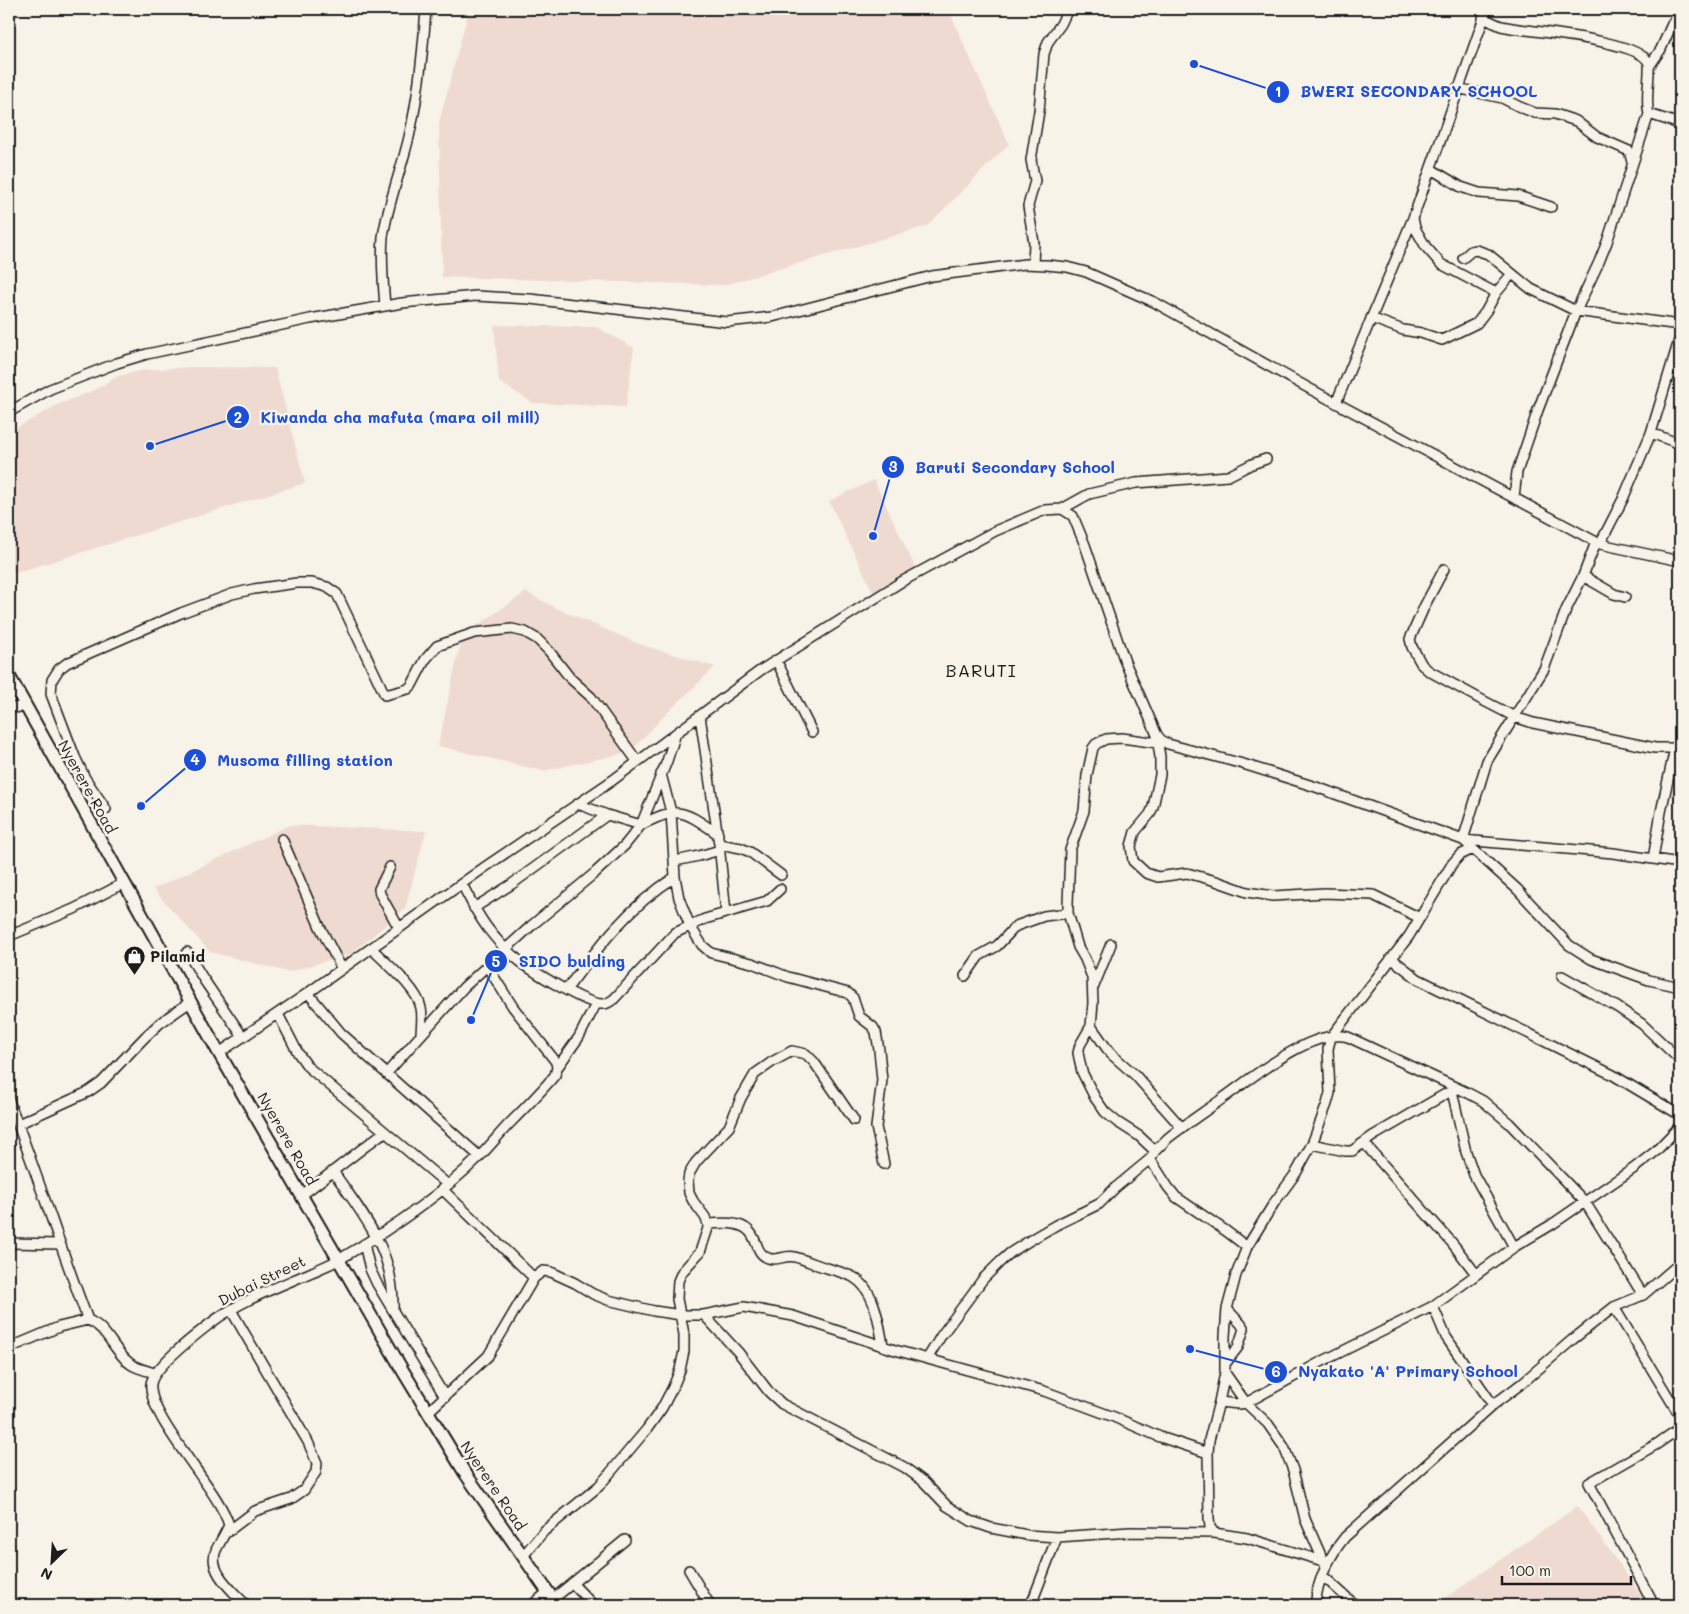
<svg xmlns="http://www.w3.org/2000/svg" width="1689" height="1614" font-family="Mali,sans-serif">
<rect width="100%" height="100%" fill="#f7f3e8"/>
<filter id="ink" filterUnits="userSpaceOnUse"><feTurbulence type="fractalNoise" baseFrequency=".02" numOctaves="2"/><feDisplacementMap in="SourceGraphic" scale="10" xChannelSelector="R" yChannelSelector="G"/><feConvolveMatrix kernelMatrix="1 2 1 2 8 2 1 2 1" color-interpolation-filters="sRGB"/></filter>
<g filter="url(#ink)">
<path fill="#efdad1" d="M469 9H948L1009 144 927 226 724 285 442 277 439 123Z
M494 325 596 327 634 348 626 407 533 403 499 382Z
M194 367 275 368 305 483 9 575V432L59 404 95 390 118 376 144 370Z
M874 480 917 571 873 592 829 501Z
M526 592 552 606 639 644 715 667 664 716 630 752 543 771 438 746 462 636Z
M290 825 426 831 405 909 351 954 288 972 210 952 153 889Z
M1578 1506 1648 1605H1435Z"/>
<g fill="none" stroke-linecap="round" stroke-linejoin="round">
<defs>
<path id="minor" d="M1483 18 1501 26 1512 28C1536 32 1644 41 1649 64 1650 80 1645 98 1649 114L1607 242 1599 262 1576 311 1538 410 1517 472 1514 497
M1649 67 1661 49 1672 24 1680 12
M1457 88 1502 98 1520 107 1535 113 1555 114 1576 121 1597 137 1629 151 1632 162
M1649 114 1680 124
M1431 169 1461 187 1479 193 1518 196 1551 207
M1413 218 1415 228 1426 247 1441 264 1496 293
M1463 258 1471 251 1476 250 1488 254 1531 289 1576 311 1680 325
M1033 264 1034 243 1028 206 1035 181 1031 160 1039 111 1044 54 1048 42 1061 24 1068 9
M385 306C383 283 381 260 383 237 388 203 401 171 409 137 419 95 423 52 426 9
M1371 318 1403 330 1421 333 1442 340 1477 323 1486 311 1496 293 1511 275
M1336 403 1413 218 1487 9
M9 412 50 389 117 363 147 354 310 319 402 303 476 296 530 299 727 322 772 317 932 276 1025 264 1047 265 1067 267 1086 272 1154 302 1312 390 1600 544 1680 561
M1651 433 1680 444
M1062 509 1073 516 1085 545 1125 662 1157 735 1162 741 1168 744 1243 764 1316 787 1463 840 1613 853 1680 863
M1596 542 1583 576 1566 610 1544 669 1487 761 1463 840 1517 889 1569 945 1591 959 1649 980 1680 987
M1600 544 1623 499 1651 433 1680 337
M1444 569 1425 605 1410 639 1412 647 1422 665 1429 671 1482 700 1515 717 1533 723 1655 748H1680
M1583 576 1614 594 1625 597
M776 660 812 732
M9 708 25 707
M700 716 719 844 726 913
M1157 737 1160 757V775L1153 807 1150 814 1135 832 1131 846 1133 861 1146 873 1158 877 1187 873 1216 881 1247 892 1273 896 1325 893 1373 895 1420 918
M661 774 671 812 675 877 679 898 690 926 702 945 711 953 752 963 788 977 848 993 853 998 859 1016 873 1027 876 1032 879 1050 882 1080 876 1127 884 1164
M578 804 607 815 641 825C679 805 684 811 718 834
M106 809 85 778 75 757 51 694 52 680 59 669 67 663 92 652 181 613 232 594 254 589 297 583H312L327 587 337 594 385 695 408 689 412 685 425 660 437 646 474 633 512 629 525 632 537 639 549 651 570 678 591 697 637 761
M282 839 320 927 342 969
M719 844 741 848 750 852 781 875
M1653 859 1661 812 1675 748
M675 861 699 856 720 850
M390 867 379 889 380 894 399 928
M462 884C470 900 478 916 489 930 498 942 510 954 522 963 536 973 588 1006 604 1004 607 1004 611 1001 614 999L675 933 705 919 767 901 780 889
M474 908 512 884 607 815
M9 936 74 909 124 883
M371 948C385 962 418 989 421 1008 423 1017 421 1027 421 1035
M187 952 204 980 243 1037
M1391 958 1418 979 1613 1075 1680 1115
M965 976 979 956 997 946 1016 926 1044 916 1068 913
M1562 976 1617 1007 1642 1024 1680 1060
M1094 986 1111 944
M566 990C599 946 628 907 675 877
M308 993 341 1033 479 1156
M278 1014 298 1053 308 1067 447 1184
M1091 1026 1110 1053 1135 1075 1182 1128
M219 1053 308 993 485 867 613 780 761 670 901 582 995 531 1045 510 1062 509 1089 494 1136 483 1228 476 1252 464 1266 459
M557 1068 579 1037 596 1004
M386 1074 464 987 531 926 596 872 625 845 641 825 667 761 676 733
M1452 1091 1466 1152 1474 1175 1514 1247
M9 1101C37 1173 60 1247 88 1320
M18 1124 88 1092 101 1083 144 1038 160 1023 190 1002
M1364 1143 1453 1244 1476 1274
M1312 1144 1345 1151H1352L1373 1136 1456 1088
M1155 1151 1139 1136 1117 1122 1105 1112 1095 1098 1082 1072 1078 1053 1080 1045 1091 1026 1093 1003 1092 977 1085 959 1078 947 1068 913V904L1070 850 1084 811 1087 775 1093 748 1096 744 1106 739 1122 738 1158 743
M1150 1159 1168 1187 1176 1197 1226 1231 1247 1247
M333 1171C364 1217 395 1251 393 1310
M442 1189 534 1278
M302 1195 384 1132
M708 1224C720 1223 740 1221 749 1231 758 1239 755 1253 768 1258 777 1262 785 1254 795 1257 806 1260 816 1265 827 1268 836 1271 845 1273 853 1277 875 1289 879 1323 883 1345
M9 1243 59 1244
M364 1244 370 1269 377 1284 445 1397
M1433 1306 1446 1337 1493 1405
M1614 1307 1680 1416
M704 1315 738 1352 769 1392 782 1404 904 1467 923 1481 947 1506 971 1521 991 1528 1027 1535 1057 1537 1130 1532 1214 1533
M9 1348 59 1327 88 1320C106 1327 112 1347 126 1360 133 1368 145 1370 155 1373
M927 1359 941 1336 983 1279 1000 1262 1010 1253 1032 1239 1056 1225 1099 1204 1115 1188 1150 1159 1155 1151 1168 1138C1186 1124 1204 1112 1222 1099 1249 1080 1313 1027 1348 1037L1468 1093 1483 1101 1509 1123 1585 1202 1643 1295
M1225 1364 1238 1347 1244 1329 1241 1324 1227 1309
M1219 1402 1225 1373
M428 1412 488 1356 534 1278 543 1271 551 1272 575 1283 593 1294 608 1300 654 1311 681 1315H704L744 1307 793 1316 895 1350 1044 1391 1114 1417 1160 1437 1208 1453 1209 1519 1210 1527 1214 1533 1247 1538 1323 1561
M1208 1453 1209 1440 1219 1402 1239 1404 1246 1403 1319 1363 1433 1306 1514 1247 1551 1225 1633 1169 1656 1151 1680 1126
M226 1533 255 1511 291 1499 304 1490 316 1472 317 1463 308 1442 231 1310
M523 1556 544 1531 599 1486 647 1429 662 1408 673 1387 680 1370 684 1351V1334L677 1299 678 1281 682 1272 700 1252 708 1228V1224L705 1217 693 1201 689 1193 688 1181 689 1174 696 1162 729 1127 741 1098 755 1074 772 1062 792 1051 806 1054 814 1062 854 1120
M1326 1567 1305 1519 1293 1470 1284 1447 1268 1424 1246 1403 1225 1373V1336L1227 1309 1236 1275 1247 1247 1274 1203 1296 1173 1312 1144 1327 1104 1330 1093 1328 1049 1331 1037 1409 936 1452 864 1460 855 1473 849
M689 1570 710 1605
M1322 1575 1355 1605
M572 1583 593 1605
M553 1599 625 1540
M246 1605C233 1591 207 1571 216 1550 220 1542 225 1534 229 1525 218 1488 147 1417 151 1384 153 1367 197 1334 211 1323 241 1300 278 1287 312 1272 321 1268 331 1264 340 1259 386 1232 442 1194 480 1156 491 1145 500 1133 511 1122 526 1107 541 1092 555 1075L557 1068 556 1062 513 1007 487 966
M532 1605 548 1592
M1031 1605 1057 1537
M1316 1605C1315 1583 1331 1554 1345 1537L1493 1405 1521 1384 1572 1340 1614 1307 1643 1295 1680 1263
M1654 1605 1589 1483 1657 1444 1680 1428"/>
<path id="major" d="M9 676 219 1053 403 1371 465 1473 557 1605"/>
</defs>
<use href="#minor" stroke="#1c1c1c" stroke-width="12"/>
<use href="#major" stroke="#1c1c1c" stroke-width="15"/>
<use href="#minor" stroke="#f7f3e8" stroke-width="9"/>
<use href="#major" stroke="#f7f3e8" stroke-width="11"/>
</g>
</g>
<defs>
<symbol id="shop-pin" viewBox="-11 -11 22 30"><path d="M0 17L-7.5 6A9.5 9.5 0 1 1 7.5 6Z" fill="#1c1c1c" stroke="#f7f3e8"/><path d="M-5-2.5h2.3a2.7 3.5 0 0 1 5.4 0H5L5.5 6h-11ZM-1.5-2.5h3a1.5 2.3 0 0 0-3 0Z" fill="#fff"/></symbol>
</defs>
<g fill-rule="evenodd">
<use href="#shop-pin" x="122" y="944" width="25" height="34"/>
</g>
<g text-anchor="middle" stroke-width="5" stroke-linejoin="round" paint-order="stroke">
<g font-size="15" fill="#1c1c1c" stroke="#f7f3e8">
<text transform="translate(87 787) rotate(61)" y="5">Nyerere Road</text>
<text transform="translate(287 1139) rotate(60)" y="5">Nyerere Road</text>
<text transform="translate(262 1281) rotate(-26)" y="5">Dubai Street</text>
<text transform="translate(493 1486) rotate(56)" y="5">Nyerere Road</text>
</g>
<g font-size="15" font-weight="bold" fill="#1c1c1c" stroke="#f7f3e8" text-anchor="start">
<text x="150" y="962">Pilamid</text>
</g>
<g font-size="18" letter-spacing="1" fill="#1c1c1c" stroke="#f7f3e8">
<text x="981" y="677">BARUTI</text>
</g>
</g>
<path fill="none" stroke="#1d4ed8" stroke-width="2" d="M1194 64L1278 92M150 446L238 417M873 536L893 467M141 806L195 760M471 1020L496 961M1190 1349L1276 1372"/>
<g fill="#1d4ed8" stroke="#f7f3e8" stroke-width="2">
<circle cx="1194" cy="64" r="5"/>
<circle cx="150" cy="446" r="5"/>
<circle cx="873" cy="536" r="5"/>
<circle cx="141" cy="806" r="5"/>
<circle cx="471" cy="1020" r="5"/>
<circle cx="1190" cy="1349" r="5"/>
<circle cx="1278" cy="92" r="12"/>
<circle cx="238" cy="417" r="12"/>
<circle cx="893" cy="467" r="12"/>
<circle cx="195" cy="760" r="12"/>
<circle cx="496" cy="961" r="12"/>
<circle cx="1276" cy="1372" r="12"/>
</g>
<g font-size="15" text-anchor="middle" font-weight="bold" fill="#fff">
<text x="1278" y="97">1</text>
<text x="238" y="423">2</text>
<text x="893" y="472">3</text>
<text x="195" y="765">4</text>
<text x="496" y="967">5</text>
<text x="1276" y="1377">6</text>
</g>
<g font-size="16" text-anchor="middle" font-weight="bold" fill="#1d4ed8" stroke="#f7f3e8" stroke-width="5" stroke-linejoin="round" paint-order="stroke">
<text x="1419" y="97">BWERI SECONDARY SCHOOL</text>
<text x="400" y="423">Kiwanda cha mafuta (mara oil mill)</text>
<text x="1015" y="473">Baruti Secondary School</text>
<text x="305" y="766">Musoma filling station</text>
<text x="572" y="967">SIDO bulding</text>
<text x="1408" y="1377">Nyakato 'A' Primary School</text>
</g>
<rect width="1689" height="1614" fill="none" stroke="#f7f3e8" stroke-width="30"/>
<rect x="15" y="15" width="1659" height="1584" fill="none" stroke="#1c1c1c" stroke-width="2" filter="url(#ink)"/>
<g transform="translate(52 1562) rotate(205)" stroke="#f7f3e8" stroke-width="4" paint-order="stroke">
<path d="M0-4L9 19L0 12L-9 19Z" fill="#1c1c1c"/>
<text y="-8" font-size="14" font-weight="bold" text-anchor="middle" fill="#1c1c1c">N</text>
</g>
<path d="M1502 1576v8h129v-8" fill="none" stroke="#1c1c1c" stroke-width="2.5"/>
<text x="1509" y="1576" font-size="15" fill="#1c1c1c" stroke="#f7f3e8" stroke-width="4" paint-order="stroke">100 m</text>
</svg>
